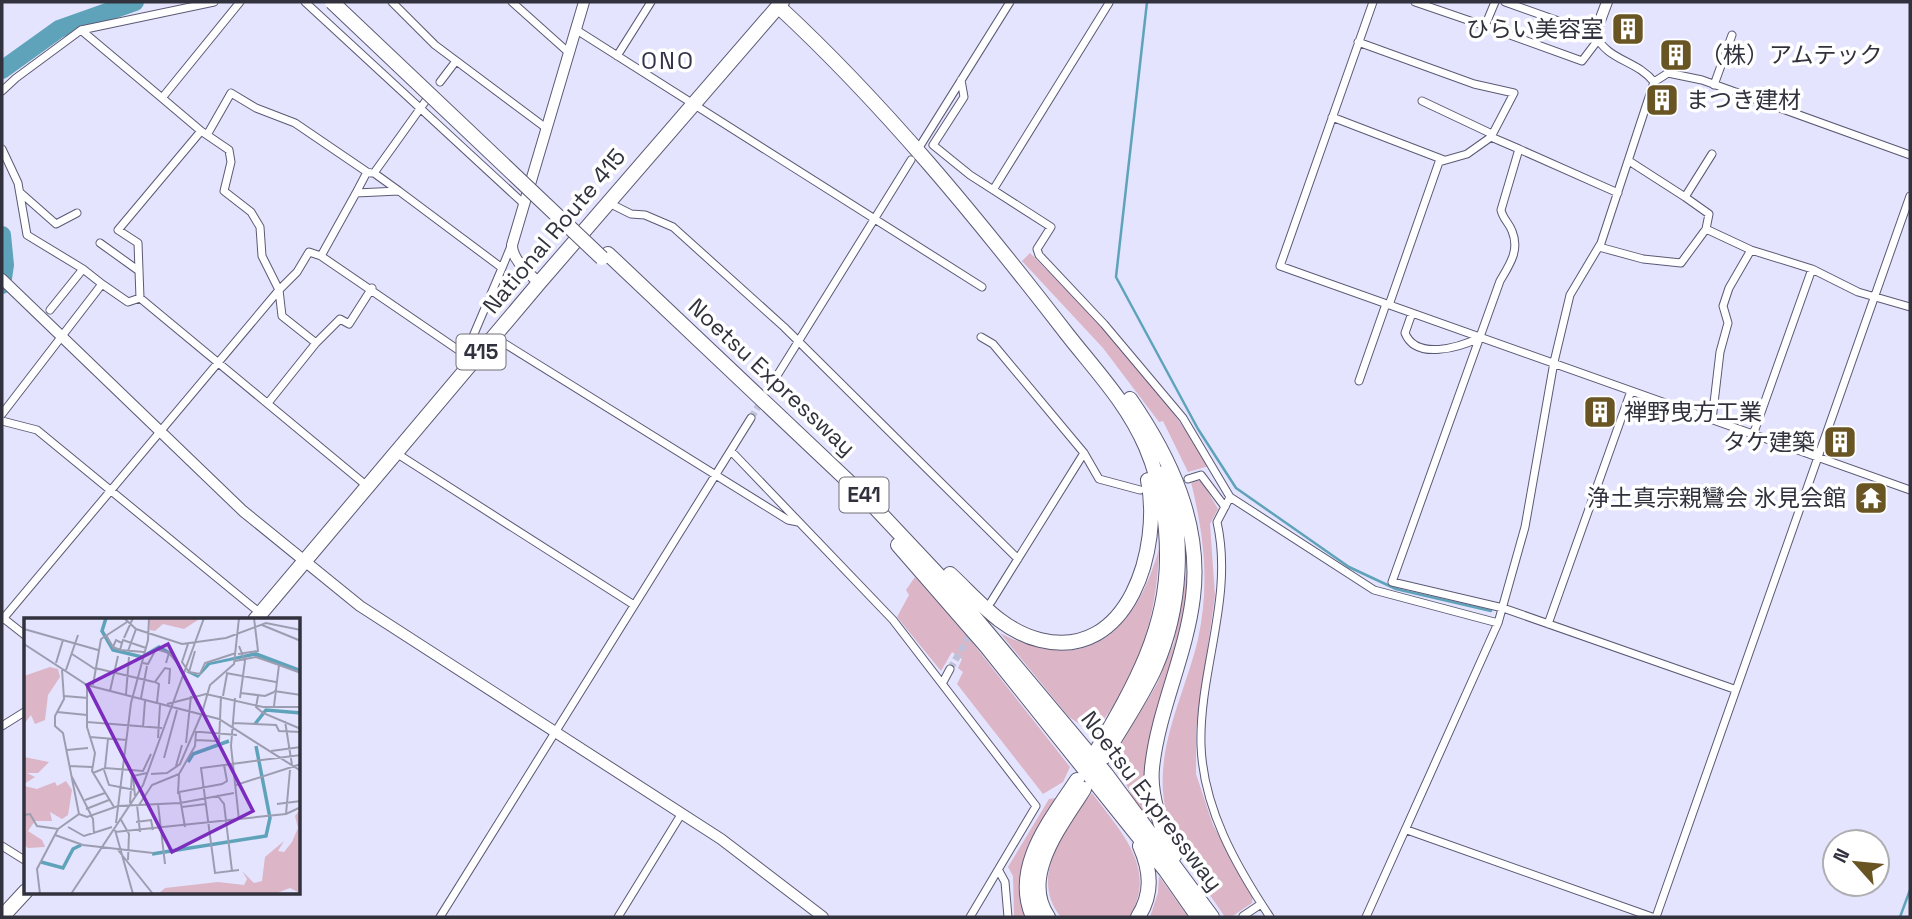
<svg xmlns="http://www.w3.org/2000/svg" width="1912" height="919" font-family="'Space Grotesk','Noto Sans JP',sans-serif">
<rect width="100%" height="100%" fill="#e4e4fe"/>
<path fill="#dcb5c6" d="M1030 253C1096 318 1160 386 1209 466L1188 472 1163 421 1159 422 1103 348 1022 261Z
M1201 480 1218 509 1210 524 1215 596 1196 729V774L1213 825 1253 895 1252 903 1231 917H1225C1203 884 1175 850 1166 811 1152 752 1185 695 1198 639 1210 585 1204 535 1191 482Z
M1159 549C1157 617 1138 680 1093 733L1069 717 1000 633C1088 678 1135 632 1159 549Z
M1188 563C1187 585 1186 606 1182 628 1169 692 1136 756 1150 822L1134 800 1113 758 1157 684 1174 643Z
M915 577 971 641 1070 767 1063 782 1043 794 957 684 963 672 958 668 962 659 952 652 941 671 897 617 909 595 906 590Z
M1092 793C1120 831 1159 869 1129 917H1061C1028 879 1065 825 1092 793Z
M1056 798C1033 836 1010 872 1026 917H1014L1013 876 1008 867 1049 799Z
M1159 876 1188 917H1150L1158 893Z"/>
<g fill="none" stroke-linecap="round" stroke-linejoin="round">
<path stroke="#5fa3bb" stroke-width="2.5" d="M1147 2 1116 277 1198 429 1236 488 1349 567 1396 589 1491 611
M1900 917 1910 890"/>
<path stroke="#5fa3bb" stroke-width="18" d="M2 70 59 29 135 2
M2 235 5 265 2 285"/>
<path stroke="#c0c0d8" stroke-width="7" stroke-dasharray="7 3.5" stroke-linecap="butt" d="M751 418 770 387
M950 669 973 630"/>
<defs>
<path id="street" d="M305 2 523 203
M392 2 435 45 546 128
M512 2 568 52
M1373 2 1280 266 1910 490
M1415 2 1485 26
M1495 2 1485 26 1582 61 1598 40
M1505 2 1595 34C1607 61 1637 60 1654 82
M575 29 982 287
M1358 42 1474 84 1514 93 1491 137 1519 149 1501 210C1503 219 1509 223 1512 231 1520 250 1510 264 1500 281L1392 582 1503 608 1734 689
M617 56 651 2
M961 80 964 97 933 145 970 175 1051 227 1037 249 1039 255 1104 324 1183 418 1230 497 1374 590 1498 623
M440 82 456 61
M1714 85 1732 35
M2 91 16 78 81 30
M162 98 81 30 214 2
M1422 101 1492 134
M1332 117 1444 160
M201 131 162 98 240 2
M207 135 201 131 118 230 138 243 140 298 367 486
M920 146 1010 2
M2 149 18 183 27 235 83 269 50 310
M1519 149 1618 193
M1629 161 1685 197
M367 172 295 123 256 108 231 93 207 135 229 150 231 162 224 191 251 212 260 227 262 256 279 290 297 272 309 252 321 256 473 360
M993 190 1109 3
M399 191 502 268 511 246
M356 193 367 172 371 173
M22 194 56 224 77 213
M609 203 631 214 645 215 673 227 784 327 1018 559
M1706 229 1709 214 1685 197 1712 154
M100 243 139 271
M1599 247 1643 259 1681 263 1706 229 1751 250 1812 269 1858 292 1910 307
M321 256 356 193 399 191 374 173 427 99
M102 284 128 302 140 298
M1389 305 1439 162 1467 154 1491 137
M1412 313 1405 333C1416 361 1460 347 1479 338
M494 337 788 520 798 522
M981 337 993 344 1084 453 1099 479 1140 490
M316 343 340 319 349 324 372 288
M465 355 502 268
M1359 381 1386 304
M770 387 911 160
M268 403 316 343 282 316 279 290
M2 414 102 284 83 269
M1712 420 1720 352 1728 323 1723 306 1729 288 1751 250
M2 421 37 430 260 613
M1753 435 1812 269
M731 451 893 620 1036 806 970 917
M396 453 634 605
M1188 479 1201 475 1225 507
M1230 497 1217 522C1234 597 1199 670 1201 745 1203 808 1236 866 1270 917
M991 602 1084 453
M2 617 26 636
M2 620 279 290
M1548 624 1631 391
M943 682 950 669
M2 726 26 711
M1407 830 1652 917
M2 846 26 861
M999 871 1005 882 1008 917
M1243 916 1261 904
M440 917 751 418
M618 917 682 813
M1366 917 1498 623 1525 527 1554 362 1570 295 1601 243 1654 82 1668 73 1702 80 1910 155
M1656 917 1910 196"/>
<path id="secondary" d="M1595 34 1607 2
M2 279 243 511 360 606 721 839 823 917
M539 283C528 272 512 260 512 245L584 2"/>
<path id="highway" d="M778 6C885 105 978 219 1067 334 1096 371 1127 403 1146 447 1160 480 1167 518 1167 555 1168 629 1133 688 1097 750
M608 254 866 498 945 582 1106 774 1212 917
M1130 399C1170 457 1202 524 1193 597 1186 656 1158 710 1152 768 1149 797 1162 830 1174 856
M898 545 986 646 1166 871 1198 917
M950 574C977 599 1002 631 1040 640 1129 662 1162 547 1148 480
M255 620 539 283 782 2
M1104 757C1121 727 1141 699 1155 668 1181 609 1186 534 1164 473
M2 917 26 891
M1033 917C1011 867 1051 820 1077 780
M1048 917C1019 876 1063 823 1084 789
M1138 917C1153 893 1151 871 1140 846"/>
</defs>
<use href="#street" stroke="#5b5a75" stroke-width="9"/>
<use href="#secondary" stroke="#5b5a75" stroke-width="12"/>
<use href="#highway" stroke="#5b5a75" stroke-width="16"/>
<use href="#street" stroke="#fff" stroke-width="7"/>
<use href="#secondary" stroke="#fff" stroke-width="10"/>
<use href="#highway" stroke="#fff" stroke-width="14"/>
<defs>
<path id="highway-bridge" d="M332 2 602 258"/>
</defs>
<use href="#highway-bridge" stroke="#5b5a75" stroke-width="16" stroke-linecap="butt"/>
<use href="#highway-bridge" stroke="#fff" stroke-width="14"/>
</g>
<defs>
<symbol id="building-square" viewBox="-11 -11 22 22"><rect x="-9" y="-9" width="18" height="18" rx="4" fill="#695423" stroke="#fff"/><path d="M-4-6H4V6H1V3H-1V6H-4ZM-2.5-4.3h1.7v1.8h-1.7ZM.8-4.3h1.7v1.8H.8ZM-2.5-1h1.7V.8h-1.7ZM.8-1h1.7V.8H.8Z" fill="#fff"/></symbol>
<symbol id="temple-square" viewBox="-11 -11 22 22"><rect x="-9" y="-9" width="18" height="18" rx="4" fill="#695423" stroke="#fff"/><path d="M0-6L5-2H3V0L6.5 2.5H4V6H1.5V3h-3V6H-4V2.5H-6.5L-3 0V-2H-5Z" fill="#fff"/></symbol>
</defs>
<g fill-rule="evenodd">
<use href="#building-square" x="1609" y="10" width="38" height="38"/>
<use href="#building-square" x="1657" y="36" width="38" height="38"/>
<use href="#building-square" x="1643" y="81" width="38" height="38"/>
<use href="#building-square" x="1581" y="393" width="38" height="38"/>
<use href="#building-square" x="1821" y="423" width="38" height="38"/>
<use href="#temple-square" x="1852" y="479" width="38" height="38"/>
</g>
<g text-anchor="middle" stroke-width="7" stroke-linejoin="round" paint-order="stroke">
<g fill="#fff" stroke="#707078" stroke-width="2">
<rect x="456.5" y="334.5" width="49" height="35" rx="5"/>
<rect x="839.5" y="477.5" width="49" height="35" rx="5"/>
</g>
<g font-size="21" font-weight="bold" fill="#32323e">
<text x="481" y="359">415</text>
<text x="864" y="502">E41</text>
</g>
<g font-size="23" fill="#32323e" stroke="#fff" text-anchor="end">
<text x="1604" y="37">ひらい美容室</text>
<text x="1700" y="63" text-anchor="start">（株）アムテック</text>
<text x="1686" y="108" text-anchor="start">まつき建材</text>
<text x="1624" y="420" text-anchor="start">禅野曳方工業</text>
<text x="1815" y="450">タケ建築</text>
<text x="1846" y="506">浄土真宗親鸞会 氷見会館</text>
</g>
<g font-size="23" fill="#32323e" stroke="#fff">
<text transform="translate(554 231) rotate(-50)" y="8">National Route 415</text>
<text transform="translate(772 377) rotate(43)" y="8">Noetsu Expressway</text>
<text transform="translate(1152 801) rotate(53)" y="8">Noetsu Expressway</text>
</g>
<g font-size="24" letter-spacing="2" fill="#35334c" stroke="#fff">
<text x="668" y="69">ONO</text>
</g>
</g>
<g transform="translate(24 618)">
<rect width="276" height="276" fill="#e4e4fe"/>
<path d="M125 0H177L160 11 139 6 131 13 126 12ZM26 49 34 51 36 59 24 77 21 102 11 106 7 97 0 106V58ZM0 139 25 144 14 155H3L11 159 0 166ZM42 163 48 172 44 197 38 201 26 194 28 203H11L4 213 18 222 21 229 4 230 0 227V168L13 171 31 164 33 168ZM276 191V275L266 270 250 276H134L141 270 194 264 220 267 223 261 218 253 230 265 238 263 241 239 260 223 254 233 260 234 268 224 274 210 271 198Z" fill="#dcb5c6"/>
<path d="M232 34 277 51 276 54 230 38 186 47 174 60 160 53 175 57 183 45Z" fill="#5fa3bb"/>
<path fill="none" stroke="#5fa3bb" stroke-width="3.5" d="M82 0 78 13 89 32 118 39 135 29 147 36M231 106 242 92 277 95M164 144 169 136 205 123M128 236 242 218 246 200 232 128M17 244 39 250 49 231 57 227"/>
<path fill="none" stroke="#9d9db1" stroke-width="2" d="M100 0 112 11 158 26 202 20 242 5 277 12M238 7 277 23M0 11 74 32M82 17 89 29 92 22 98 25 96 32 89 29M100 20 109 0M98 25 99 22 122 30M0 26 63 67 195 101 277 153M164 26 158 44 165 54 171 33M215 28 221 43 216 80M96 32 120 34M104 33 112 11M48 36 71 51M214 36 234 33 230 0M211 43 232 39 255 47 250 88M32 45 39 22M119 45 124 46 132 31 145 35M142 45 145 35 155 47M255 47 277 55M71 50 130 64M42 52 54 17M165 54 176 56 181 45 212 35M202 55 252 64M63 67V109L71 135 68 153 90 189M69 67 77 21 103 4M86 73 94 38M250 73 277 77M217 75 241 78 250 74M102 76 105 39M40 78 64 80M199 78 203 56M234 78 232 89 239 95 277 111M117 80 123 48M211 80 207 128 215 202M133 84 135 66 131 64 141 50 146 51 145 66M143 86 182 76 239 89H277M33 94 63 97M178 95 186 67 210 46 215 0M261 103 268 147M63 104 138 110M209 105 252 107 255 113 277 114M119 109 121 83M177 114 213 117M66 119 103 122M134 120 136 87M171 122 193 123M195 124 197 78M162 125 167 78M43 132 64 130M247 133 277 129M140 140 153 92M45 148 68 149M152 148 158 127M81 150 84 121M80 152 85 167 111 172M69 155 81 150 119 153 127 136M127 156 143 155 156 146 178 95M48 159 69 201 70 216M212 167 277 146M154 176 155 156 171 128 172 114H179M193 177 200 186 208 253M111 178 109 158 123 155M61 182 81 175M106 185 108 156M134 186 141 246M253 186 277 183M113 187 116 214M115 187 128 167 155 156M158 189 182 186M62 191 85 182M55 196 63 199 94 188 156 185 210 175M262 196 266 152M0 197 6 196 13 208 34 211 55 196 39 115 31 108V98L40 81 38 52M96 200 105 216 104 242M112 204 127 202 129 212M92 205 107 85 124 22 125 0M44 209 60 218 88 209M161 209 155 174 198 166 203 163 200 147M91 212 109 276M91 214 262 196 277 189M31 217 59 227 129 235M94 232 129 276M215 252 191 255 177 150 277 137M16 276 13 251 34 211M47 276 119 167 180 0"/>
<path fill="#7b2cbf" fill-opacity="0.15" stroke="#7b2cbf" stroke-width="3.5" d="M144 26 229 193 148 234 63 67Z"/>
<rect width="276" height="276" fill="none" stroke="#32323e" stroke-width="3.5"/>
</g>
<rect width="1912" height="919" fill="none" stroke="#32323e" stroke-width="7"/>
<g transform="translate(1856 863) rotate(297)"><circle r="33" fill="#ffffff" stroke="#adadb2" stroke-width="2"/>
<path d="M0-5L12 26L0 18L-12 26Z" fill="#695423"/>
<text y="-10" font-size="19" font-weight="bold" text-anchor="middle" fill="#32323e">N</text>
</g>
</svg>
